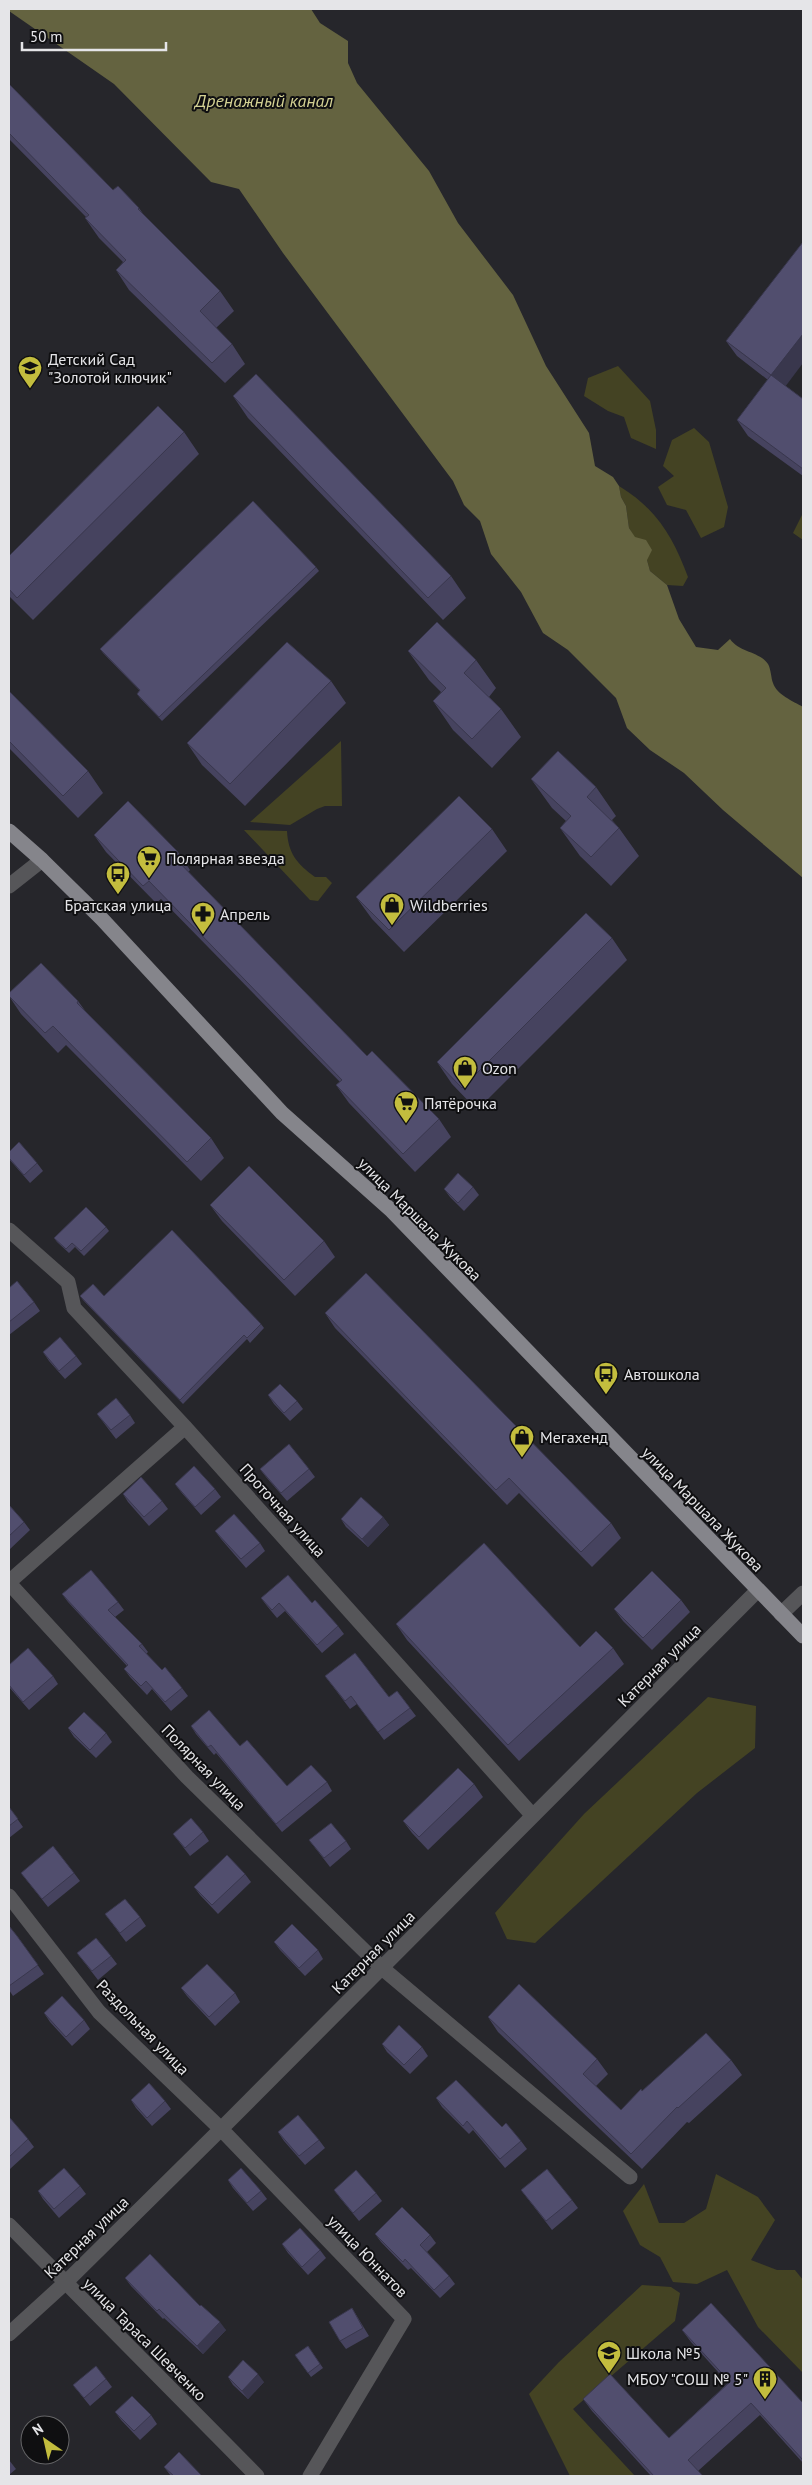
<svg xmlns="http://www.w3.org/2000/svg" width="812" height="2485" font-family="'PT Sans',sans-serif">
<rect width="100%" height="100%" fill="#26262b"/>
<path fill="#444323" d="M618 366 650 401 656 430V449L631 438 624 417 608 411 584 396 588 378Z
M694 428 709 442 728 507 724 527 701 538 686 510 667 505 658 487 674 476 663 466 672 440Z
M619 486C657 509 673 537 688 577L683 586 667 585 650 571 647 560 629 528 626 506 621 497Z
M803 513V540L793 533Z
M341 741 342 806H325L317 809 290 825 250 822Z
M244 830 287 831C288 853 297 864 315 877H326L332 883 318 901 310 900Z
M708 1697 756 1706 755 1748 697 1793 535 1943 507 1939 495 1913 584 1814Z
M716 2174 758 2197 775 2220 751 2260 777 2270H795L803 2280V2373L758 2327 727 2270 697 2284 673 2282 660 2257 640 2245 623 2211 644 2184 659 2223H684L706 2209Z
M642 2285 671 2287 680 2293 675 2321 573 2409 635 2476H570L529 2394 559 2362Z"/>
<path fill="#646340" d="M9 9H311L320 23 348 41V63L357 83 429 171 458 223 513 295 546 366 589 433 595 466 613 477 619 486 621 497 626 506 629 528 635 537 646 540 652 550 647 560 650 571 667 585 679 619 696 647 718 650 730 639C740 653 759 651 768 664 771 669 771 678 773 683 777 695 793 701 803 707V878L723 810 684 773 650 750 627 728 616 698 568 650 543 633 521 592 491 554 480 521 464 505 453 481 283 253 239 189 211 182 114 84 9 11Z"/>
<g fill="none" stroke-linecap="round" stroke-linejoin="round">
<path stroke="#565659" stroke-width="15" d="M9 886 42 860
M9 1230 68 1282 74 1308 185 1427 533 1816
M9 1582 185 1427
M9 1583 187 1777 382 1968 630 2177
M781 1614 803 1593
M9 1896 99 2012 221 2129 404 2319 310 2476
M9 2225 257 2476
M9 2334 65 2283 221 2129 758 1590"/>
<path stroke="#85858b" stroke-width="15" d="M9 831 42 860 102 919 282 1113 392 1211 803 1636"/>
</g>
<path fill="#46435f" d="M9 84 113 190 139 208 146 218 220 291 234 311 216 328 232 344 245 364 225 383 129 290 116 270 123 262 99 238 85 218 86 217 9 139Z
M726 341 803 399V476L748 436 737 420 768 380 737 356Z
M233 396 451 576 466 598 443 620 248 418Z
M184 432 199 454 33 620 9 596V556Z
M316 567 319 571 162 721 140 698 137 694 140 691 103 653 100 649Z
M408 651 476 660 496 688 489 697 501 709 521 737 492 768 453 730 433 701 441 692 429 680Z
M331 681 346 703 245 806 202 765 187 743Z
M9 691 88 771 103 793 78 818 9 748Z
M531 779 596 787 616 816 612 820 619 828 639 856 611 886 580 856 560 828 566 821 552 808Z
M492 829 507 851 404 952 372 919 356 897Z
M94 835 178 852 190 870 188 872 367 1056 439 1119 451 1137 415 1172 349 1103 336 1085 340 1082 161 899 156 903 106 852Z
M612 938 627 960 477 1110 452 1084 437 1062Z
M9 996 78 1001 86 1012 211 1138 224 1158 201 1181 66 1045 58 1053 21 1014Z
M9 1152 37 1163 43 1171 30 1183 9 1159Z
M473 1187 479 1195 464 1211 450 1197 444 1189Z
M210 1205 324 1241 335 1257 295 1296 222 1221Z
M106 1227 109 1231 84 1256 75 1247 69 1253 57 1242 54 1238Z
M9 1288 34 1302 40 1311 9 1335Z
M80 1296H104L261 1324 264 1328 250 1343 247 1339 183 1404 83 1300Z
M325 1313 611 1523 621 1538 592 1567 519 1493 507 1505 335 1328Z
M43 1352 76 1356 82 1364 65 1379 49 1361Z
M268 1395 297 1401 303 1409 290 1421 274 1404Z
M97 1414 130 1415 135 1423 116 1439Z
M260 1469H309L315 1477 287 1501 266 1477Z
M175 1484 215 1489 221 1497 201 1515 181 1492Z
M123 1494 162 1501 168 1509 149 1526 128 1502Z
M9 1505 24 1522 30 1530 9 1550Z
M383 1517 389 1525 368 1547 346 1527 341 1519Z
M215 1531 260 1543 265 1551 246 1568 221 1539Z
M62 1594 118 1602 124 1610 115 1617 142 1644 148 1652 146 1654 162 1670 182 1688 188 1696 171 1711 152 1689 147 1695 130 1677 124 1669 127 1666 68 1602Z
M261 1598 312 1603 338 1626 344 1634 322 1653 285 1611 277 1618 267 1606Z
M681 1600 690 1612 652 1650 623 1621 614 1609Z
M396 1624 580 1647 613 1648 624 1664 519 1761 407 1640Z
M9 1665 53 1676 58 1684 29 1710 9 1687Z
M325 1676 389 1697 397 1691 416 1716 384 1740 357 1704 350 1709Z
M191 1726 240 1746 287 1786 327 1782 332 1791 282 1832 216 1753 214 1755 196 1734Z
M68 1728 106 1733 112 1742 96 1758 74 1737Z
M474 1784 483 1797 428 1850 412 1833 403 1821Z
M9 1807 23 1827 9 1838Z
M203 1832 209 1841 190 1856 173 1834Z
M309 1840 346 1841 351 1849 330 1867Z
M21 1873H74L80 1881 48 1907Z
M245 1874 251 1882 218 1914 200 1895 194 1887Z
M105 1914 140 1917 146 1926 126 1942Z
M9 1926 17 1936 44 1974 13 1996 9 1990Z
M274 1942 318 1950 323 1959 305 1976 280 1950Z
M77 1953 111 1956 117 1964 98 1980Z
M181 1988 235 1993 240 2002 215 2026 187 1996Z
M44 2013 84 2020 90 2029 72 2046 50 2022Z
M488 2017 597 2059 608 2074 596 2086 621 2110 642 2091 731 2060 742 2075 689 2123 687 2122 642 2169 498 2032Z
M382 2044 422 2047 428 2056 410 2074 387 2052Z
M436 2098 502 2127 521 2141 527 2149 505 2168 473 2130 469 2134 442 2107Z
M131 2100 165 2101 171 2109 152 2126 136 2108Z
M9 2120 28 2139 34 2147 10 2169 9 2168Z
M278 2132 319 2140 325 2148 305 2165 284 2141Z
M228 2180 261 2191 267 2199 253 2211 233 2188Z
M80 2186 86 2194 59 2218 43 2199 38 2191Z
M334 2190 376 2193 382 2201 359 2221 340 2198Z
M521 2190 572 2200 578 2208 552 2230Z
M375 2234 430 2235 436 2243 427 2252 449 2276 455 2284 440 2298 411 2268 408 2270 381 2242Z
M282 2244 320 2250 326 2258 308 2275 288 2253Z
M125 2278 226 2330 203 2354 164 2318 163 2319 131 2286Z
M352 2308 369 2336 346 2349 340 2341Z
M682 2330 803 2403V2463L760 2415 698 2471 703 2476H651L592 2411 583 2399 669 2438 728 2383 691 2342Z
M308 2346 323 2368 311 2377 295 2355Z
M228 2377 264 2382 248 2399 233 2385Z
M106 2379 112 2387 90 2406 73 2385Z
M115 2412 151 2415 157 2424 140 2440 121 2420Z
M9 2460 16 2469 9 2475Z
M164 2467 202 2476H171Z"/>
<path fill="#39374d" d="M803 334V363L782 391 771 375Z
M383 1517 389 1525 368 1547 362 1539Z
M220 2322 226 2330 203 2354 197 2346Z
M258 2374 264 2382 248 2399 242 2391Z"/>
<path fill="#514e6e" stroke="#39374d" d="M9 84 113 190 118 186 139 208 138 209 220 291 200 311 232 344 212 363 116 270 126 260 85 218 89 215 9 133Z
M803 242V334L771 375 726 341Z
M256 374 451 576 428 598 233 396Z
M771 375 803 399V469L737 420Z
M158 406 184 432 17 598 9 589V556Z
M253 501 316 567 159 717 137 694 140 690 100 649Z
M437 622 476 660 464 673 501 709 472 739 433 701 446 688 408 651Z
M287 642 331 681 230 784 187 743Z
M9 691 88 771 63 796 9 741Z
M558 751 596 787 587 797 619 828 591 857 560 828 571 816 531 779Z
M459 796 492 829 389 930 356 897Z
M128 801 178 852 174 857 367 1056 372 1051 439 1119 403 1154 336 1085 342 1080 149 881 143 886 94 835Z
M586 913 612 938 462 1088 437 1062Z
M41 963 78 1001 77 1003 211 1138 187 1162 53 1026 45 1033 9 996V993Z
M19 1142 37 1163 24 1175 9 1158V1152Z
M249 1166 324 1241 284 1280 210 1205Z
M458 1173 473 1187 458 1203 444 1189Z
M86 1207 106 1227 81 1251 72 1243 66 1249 54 1238Z
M172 1230 261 1324 247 1338 244 1335 180 1400 80 1296 93 1284 104 1296Z
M366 1273 611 1523 581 1552 509 1478 496 1490 325 1313Z
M17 1281 34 1302 9 1322V1288Z
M60 1337 76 1356 59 1371 43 1352Z
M280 1384 297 1401 284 1413 268 1395Z
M116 1398 130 1415 111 1430 97 1414Z
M289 1444 309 1469 281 1493 260 1469Z
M194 1466 215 1489 195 1507 175 1484Z
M141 1477 162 1501 144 1517 123 1494Z
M361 1497 383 1517 362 1539 341 1519Z
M9 1505 24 1522 9 1536Z
M234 1514 260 1543 241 1559 215 1531Z
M484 1543 580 1647 596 1631 613 1648 508 1745 396 1624Z
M91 1570 118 1602 108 1610 142 1644 139 1646 162 1670 165 1667 182 1688 165 1702 146 1681 141 1686 124 1669 128 1665 62 1594Z
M652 1571 681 1600 643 1638 614 1609Z
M288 1575 312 1603 315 1600 338 1626 317 1645 279 1603 272 1610 261 1598Z
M28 1648 53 1676 23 1702 9 1685V1665Z
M355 1653 389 1697 397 1691 410 1708 378 1732 351 1696 345 1701 325 1676Z
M209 1710 240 1746 247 1740 287 1786 311 1765 327 1782 276 1824 211 1745 208 1747 191 1726Z
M84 1712 106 1733 90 1750 68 1728Z
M458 1768 474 1784 419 1837 403 1821Z
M9 1807 18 1819 9 1826Z
M191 1818 203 1832 185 1848 173 1834Z
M331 1823 346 1841 324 1858 309 1840Z
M53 1846 74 1873 42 1899 21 1873Z
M227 1855 245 1874 212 1905 194 1887Z
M125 1899 140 1917 120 1933 105 1914Z
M292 1924 318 1950 299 1968 274 1942Z
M9 1926 17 1936 38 1965 9 1986Z
M96 1938 111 1956 92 1971 77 1953Z
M207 1964 235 1993 209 2017 181 1988Z
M519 1984 597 2059 583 2074 621 2110 641 2089 642 2091 706 2033 731 2060 678 2108 677 2107 631 2154 488 2017Z
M62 1996 84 2020 66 2037 44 2013Z
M399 2025 422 2047 404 2065 382 2044Z
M456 2080 502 2127 506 2123 521 2141 500 2159 467 2121 463 2126 436 2098Z
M149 2083 165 2101 147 2118 131 2100Z
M298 2115 319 2140 299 2156 278 2132Z
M10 2118 28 2139 9 2157V2120Z
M64 2168 80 2186 54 2209 38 2191Z
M241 2168 261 2191 247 2203 228 2180Z
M547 2169 572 2200 546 2221 521 2190Z
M356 2170 376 2193 353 2213 334 2190Z
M402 2207 430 2235 420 2245 449 2276 434 2290 405 2259 403 2262 375 2234Z
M300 2228 320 2250 302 2267 282 2244Z
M150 2254 200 2306 201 2305 220 2322 197 2346 159 2309 157 2311 125 2278Z
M711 2303 803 2403V2460L751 2403 688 2460 703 2476H654L583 2399 610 2374 669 2438 730 2382 682 2330Z
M352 2308 363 2328 340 2341 329 2322Z
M308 2346 320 2364 308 2373 295 2355Z
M243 2360 258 2374 242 2391 228 2377Z
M96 2366 106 2379 84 2398 73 2385Z
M132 2396 151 2415 134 2431 115 2412Z
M179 2452 202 2476H174L164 2467Z"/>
<defs>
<symbol id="school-pin" viewBox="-11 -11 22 30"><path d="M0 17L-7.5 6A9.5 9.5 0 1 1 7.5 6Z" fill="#c3bd3e" stroke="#0f0f11"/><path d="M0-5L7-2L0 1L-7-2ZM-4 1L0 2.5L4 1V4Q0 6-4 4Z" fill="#111"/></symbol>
<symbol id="supermarket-pin" viewBox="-11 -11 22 30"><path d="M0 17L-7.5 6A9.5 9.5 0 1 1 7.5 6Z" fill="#c3bd3e" stroke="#0f0f11"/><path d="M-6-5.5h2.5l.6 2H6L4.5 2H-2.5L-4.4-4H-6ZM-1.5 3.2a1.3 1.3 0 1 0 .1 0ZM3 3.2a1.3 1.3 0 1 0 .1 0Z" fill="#111"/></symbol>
<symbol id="bus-pin" viewBox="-11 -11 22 30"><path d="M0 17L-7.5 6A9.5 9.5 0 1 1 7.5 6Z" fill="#c3bd3e" stroke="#0f0f11"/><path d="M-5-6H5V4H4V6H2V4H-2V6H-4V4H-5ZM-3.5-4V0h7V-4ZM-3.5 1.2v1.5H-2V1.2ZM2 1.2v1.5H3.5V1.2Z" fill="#111"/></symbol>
<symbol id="shop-pin" viewBox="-11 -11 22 30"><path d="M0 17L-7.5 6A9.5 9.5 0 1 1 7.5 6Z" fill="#c3bd3e" stroke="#0f0f11"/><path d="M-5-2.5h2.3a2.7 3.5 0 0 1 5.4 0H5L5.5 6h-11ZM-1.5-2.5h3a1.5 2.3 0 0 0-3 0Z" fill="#111"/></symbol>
<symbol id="pharmacy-pin" viewBox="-11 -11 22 30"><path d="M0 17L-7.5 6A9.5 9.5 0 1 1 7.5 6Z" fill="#c3bd3e" stroke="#0f0f11"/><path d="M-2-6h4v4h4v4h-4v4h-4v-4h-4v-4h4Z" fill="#111"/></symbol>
<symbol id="building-pin" viewBox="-11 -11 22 30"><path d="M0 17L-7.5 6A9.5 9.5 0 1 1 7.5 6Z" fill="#c3bd3e" stroke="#0f0f11"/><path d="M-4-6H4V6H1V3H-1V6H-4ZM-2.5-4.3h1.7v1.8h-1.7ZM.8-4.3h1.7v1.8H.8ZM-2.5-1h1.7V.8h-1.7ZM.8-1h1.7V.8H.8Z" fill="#111"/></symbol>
</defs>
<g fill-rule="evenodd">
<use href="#school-pin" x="16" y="354" width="28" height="38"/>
<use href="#supermarket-pin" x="135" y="844" width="28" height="38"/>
<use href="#bus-pin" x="104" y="860" width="28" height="38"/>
<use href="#shop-pin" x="378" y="891" width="28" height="38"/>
<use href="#pharmacy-pin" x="189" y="900" width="28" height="38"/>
<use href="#shop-pin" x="451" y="1054" width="28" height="38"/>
<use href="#supermarket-pin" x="392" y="1089" width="28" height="38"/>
<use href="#bus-pin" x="592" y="1360" width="28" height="38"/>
<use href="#shop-pin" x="508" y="1423" width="28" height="38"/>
<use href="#school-pin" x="595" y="2339" width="28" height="38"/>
<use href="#building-pin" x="751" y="2365" width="28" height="38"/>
</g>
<g text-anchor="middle" stroke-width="4" stroke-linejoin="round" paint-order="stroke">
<g font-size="16" fill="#e5e5e8" stroke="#0f0f11" text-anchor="start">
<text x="48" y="365">Детский Сад<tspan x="48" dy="18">"Золотой ключик"</tspan></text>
<text x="166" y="864">Полярная звезда</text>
<text x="118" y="911" text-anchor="middle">Братская улица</text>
<text x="410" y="911">Wildberries</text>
<text x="220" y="920">Апрель</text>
<text x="482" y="1074">Ozon</text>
<text x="424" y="1109">Пятёрочка</text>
<text x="624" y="1380">Автошкола</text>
<text x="540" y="1443">Мегахенд</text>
<text x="626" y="2359">Школа №5</text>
<text x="748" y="2385" text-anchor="end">МБОУ "СОШ № 5"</text>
</g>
<g font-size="16" fill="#e5e5e8" stroke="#0f0f11">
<text transform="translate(420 1219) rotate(45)" y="6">улица Маршала Жукова</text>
<text transform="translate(703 1509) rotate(46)" y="6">улица Маршала Жукова</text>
<text transform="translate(283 1510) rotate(48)" y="6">Проточная улица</text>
<text transform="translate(659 1665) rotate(-45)" y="6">Катерная улица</text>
<text transform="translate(204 1767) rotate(46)" y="6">Полярная улица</text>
<text transform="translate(373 1952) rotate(-45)" y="6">Катерная улица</text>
<text transform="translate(143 2027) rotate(46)" y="6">Раздольная улица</text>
<text transform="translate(86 2237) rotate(-44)" y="6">Катерная улица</text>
<text transform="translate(368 2256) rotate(46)" y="6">улица Юннатов</text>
<text transform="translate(145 2339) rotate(45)" y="6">улица Тараса Шевченко</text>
</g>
<g font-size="18" font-style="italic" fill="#d4d294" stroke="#0f0f11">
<text x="264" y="107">Дренажный канал</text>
</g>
</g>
<rect width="812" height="2485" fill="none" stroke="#e5e5e8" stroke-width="20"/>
<g transform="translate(45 2440) rotate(326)"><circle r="24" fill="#0f0f11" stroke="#656567"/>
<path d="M0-4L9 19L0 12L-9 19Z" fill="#c3bd3e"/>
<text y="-8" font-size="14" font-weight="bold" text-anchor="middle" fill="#e5e5e8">N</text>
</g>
<path d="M22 42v8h144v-8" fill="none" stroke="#e5e5e8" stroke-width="2.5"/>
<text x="30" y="42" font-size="15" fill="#e5e5e8" stroke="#0f0f11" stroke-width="4" paint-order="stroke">50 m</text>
</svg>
